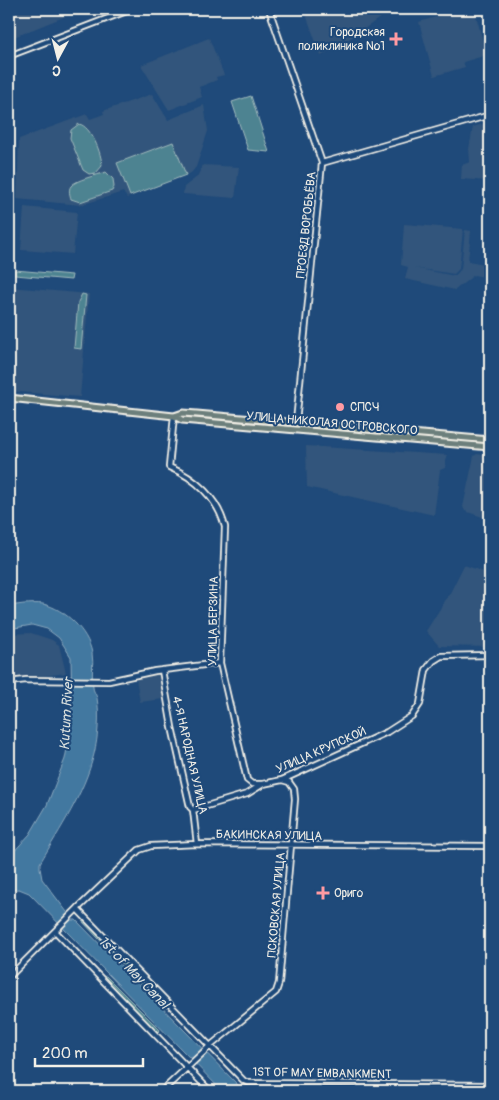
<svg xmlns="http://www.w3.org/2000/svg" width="499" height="1100" font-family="Pangolin,sans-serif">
<rect width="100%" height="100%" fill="#1f4a7a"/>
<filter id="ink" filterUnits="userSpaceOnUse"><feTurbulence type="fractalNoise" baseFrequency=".02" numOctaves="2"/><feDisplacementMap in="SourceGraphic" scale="10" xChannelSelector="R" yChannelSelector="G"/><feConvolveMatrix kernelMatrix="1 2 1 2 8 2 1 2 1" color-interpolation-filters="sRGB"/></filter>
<g filter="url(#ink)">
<path fill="#32557b" d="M9 9H85L83 10 84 12 77 15 76 12 9 39Z
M304 9H374L381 17 354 36 321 56Z
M463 9H474L487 55 463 62 465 67 434 76 419 22Z
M209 38 224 75 216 77 217 80 199 87 202 97 169 110 141 65Z
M152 94 168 120 204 105 208 131 196 167 191 173 127 198 123 192 81 205 17 199 19 139 87 114 90 119 104 114 103 111Z
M490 122V181L461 179 462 165 470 162 469 149 473 127Z
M203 165 239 167 235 198 183 194 184 187 197 177Z
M24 207 77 212 73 254 21 250Z
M404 224 463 229 459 269 454 274 414 268 455 276 461 269 465 230 471 231 468 261 490 265V278L474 275 455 290 405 279 408 267 401 265Z
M9 287 89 294 80 397 9 391Z
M306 446 447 455 445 468 440 470 434 515 307 487Z
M477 454 490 456V525L488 519 465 511 463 507 474 456Z
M464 565 490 574V647L439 646 426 631 450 593Z
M31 633 52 640 59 645 66 673 9 681V634Z
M158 672 161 674 165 697 163 699 140 702 136 678 149 676V674Z"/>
<path fill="#4e8391" stroke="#a1babc" d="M251 96 269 152 248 150 232 102Z
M79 124C91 126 102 154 102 166L96 173 89 174 83 170 70 138 71 130Z
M173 142 186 175 130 196 117 163Z
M106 172 113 179 114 187 112 191 80 202 71 199C70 195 68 190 71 186 75 180 98 175 106 172Z
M15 270 72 275 71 280 15 275Z
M82 294 86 295 81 349 74 348 78 302Z
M342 429 490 441V444L343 432Z
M82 921 86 922 156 993 155 995H152Z
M106 976 160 1030 158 1032 156 1031 104 977Z"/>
<path fill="#4378a0" stroke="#8aa8bd" d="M24 604C30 604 37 603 43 604 65 609 88 631 92 653 94 664 91 676 93 687 93 691 96 694 97 698 100 715 98 738 94 754 84 794 60 829 40 863V868L42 879 73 920H76L239 1086 244 1088 490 1091H222L29 893 19 889 9 890V857L30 834 47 805 65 759 70 733 72 712 71 657 59 638 47 629 32 625 9 629V606Z"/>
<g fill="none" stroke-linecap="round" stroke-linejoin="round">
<defs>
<path id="secondary" d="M269 9 322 163 296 422
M9 56 132 9
M322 163 490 115
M174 416 169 467C196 478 218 499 225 527L220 663 247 780 252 784H263
M162 670 172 727 190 807 193 810 197 844
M9 682 26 680 109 681 155 671 220 663
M193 810 247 794 263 784 282 780 387 732 412 716 420 704 426 670 433 661 441 656 490 655
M77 909 244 1081 249 1083 490 1085
M55 931 210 1091
M9 977 78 908 139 850 151 846 197 844 490 846
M162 1091 209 1047 276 992 279 983 295 799 294 789 289 782 282 780"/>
<path id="primary" d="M9 398 174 416 183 413 197 414 490 440
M174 416 182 420 490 447"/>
</defs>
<use href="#secondary" stroke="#f4f1e8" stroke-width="8"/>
<use href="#primary" stroke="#f4f1e8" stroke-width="9"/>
<use href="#secondary" stroke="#1f4a7a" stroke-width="4.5"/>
<use href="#primary" stroke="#6c7f7c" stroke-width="5"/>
</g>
</g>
<g fill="#ff9aa2" stroke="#1f4a7a" stroke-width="2">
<path d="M393.5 31.5h5v5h5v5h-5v5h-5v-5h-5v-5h5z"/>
<circle cx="340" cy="407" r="5"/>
<path d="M320.5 885.5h5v5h5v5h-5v5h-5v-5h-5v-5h5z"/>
</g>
<g text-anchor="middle" stroke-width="4" stroke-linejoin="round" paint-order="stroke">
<g font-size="12" fill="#f4f1e8" stroke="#1f4a7a" text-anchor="start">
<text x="385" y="36" text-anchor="end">Городская<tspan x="385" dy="14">поликлиника №1</tspan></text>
<text x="350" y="411">СПСЧ</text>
<text x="334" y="897">Ориго</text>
</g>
<g font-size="12" fill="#f4f1e8" stroke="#1f4a7a">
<text transform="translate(306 225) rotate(-84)" y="4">ПРОЕЗД ВОРОБЬЁВА</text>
<text transform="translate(332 423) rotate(5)" y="4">УЛИЦА НИКОЛАЯ ОСТРОВСКОГО</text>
<text transform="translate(213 621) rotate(-89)" y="4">УЛИЦА БЕРЗИНА</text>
<text transform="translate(321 750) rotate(-24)" y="4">УЛИЦА КРУПСКОЙ</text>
<text transform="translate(190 755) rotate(77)" y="4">4-Я НАРОДНАЯ УЛИЦА</text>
<text transform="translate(269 835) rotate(1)" y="4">БАКИНСКАЯ УЛИЦА</text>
<text transform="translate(276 905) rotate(-85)" y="4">ПСКОВСКАЯ УЛИЦА</text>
<text transform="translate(322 1073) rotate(1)" y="4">1ST OF MAY EMBANKMENT</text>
</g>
<g font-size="14" font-style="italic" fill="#d9dfdd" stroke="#1f4a7a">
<text transform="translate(66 714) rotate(-87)" y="5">Kutum River</text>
<text transform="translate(134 972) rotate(46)" y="5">1st of May Canal</text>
</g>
</g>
<rect width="499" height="1100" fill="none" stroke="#1f4a7a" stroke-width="30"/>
<rect x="15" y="15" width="469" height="1070" fill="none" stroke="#f4f1e8" stroke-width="2" filter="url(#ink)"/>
<g transform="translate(58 58) rotate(187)" stroke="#1f4a7a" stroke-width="4" paint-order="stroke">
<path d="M0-4L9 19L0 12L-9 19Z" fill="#f4f1e8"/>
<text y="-8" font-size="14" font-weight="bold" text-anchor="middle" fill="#f4f1e8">С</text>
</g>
<path d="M35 1058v8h108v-8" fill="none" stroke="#f4f1e8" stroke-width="2.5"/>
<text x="42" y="1058" font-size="15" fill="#f4f1e8" stroke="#1f4a7a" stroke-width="4" paint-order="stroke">200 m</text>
</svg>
